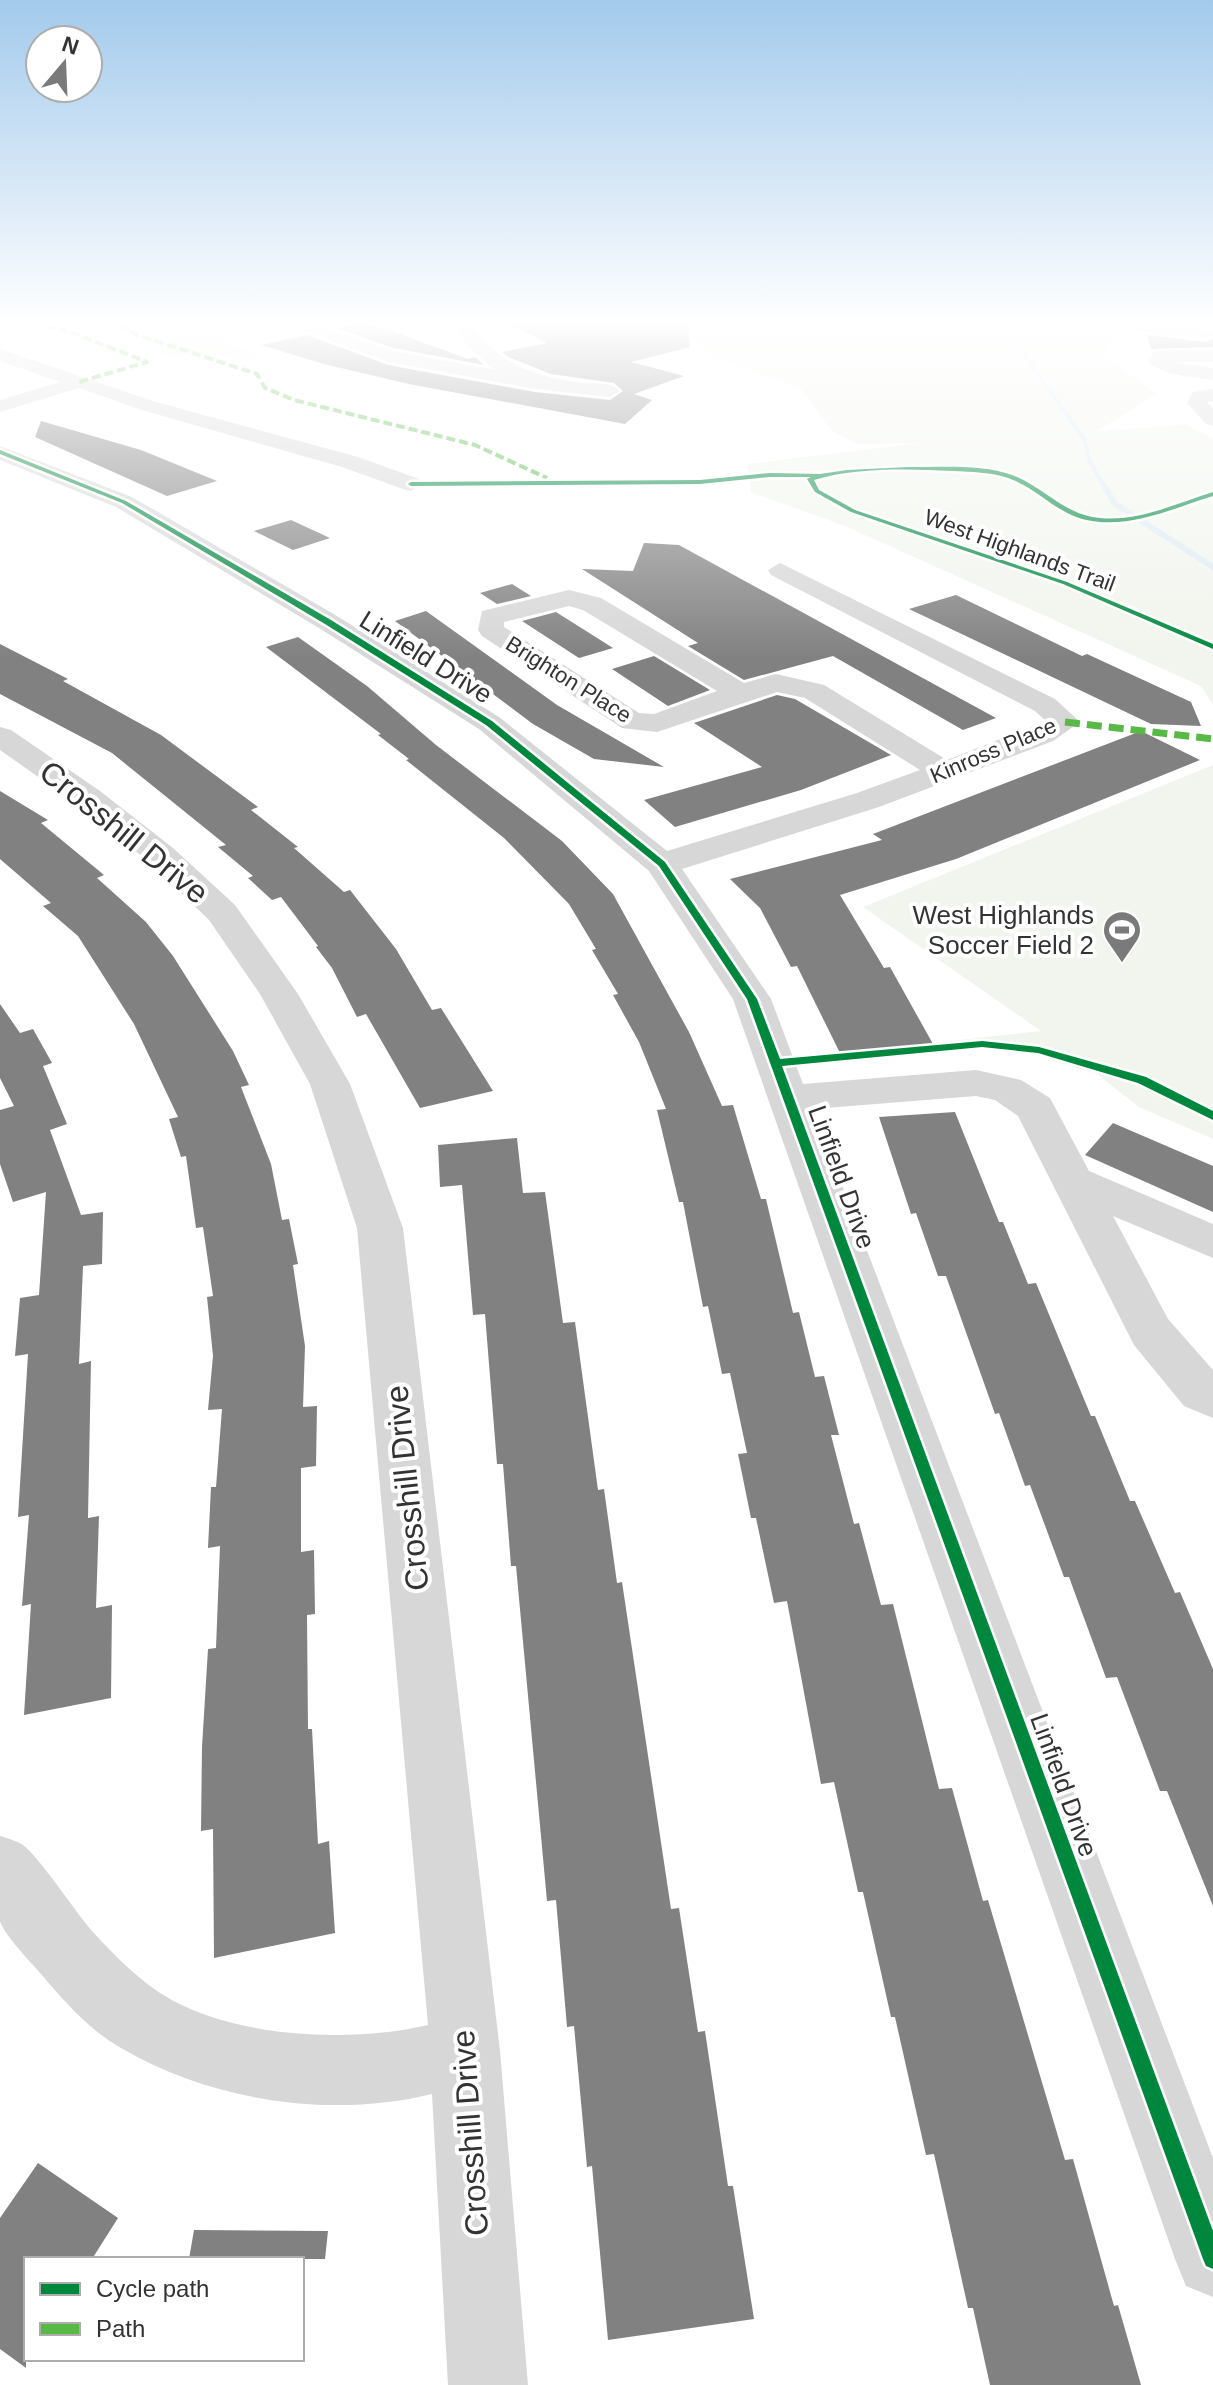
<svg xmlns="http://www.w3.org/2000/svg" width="1213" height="2385" font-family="Arial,sans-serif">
<rect width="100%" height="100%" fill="#fff"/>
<path fill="#f1f5ed" d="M91 324H202L231 346 255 352 258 361 212 355 164 357 157 350 168 341Z
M729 324H1084L1116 340 1102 354 1157 394 1097 431 1187 425 1213 439V705L1201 686 845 526 751 492 747 464 921 443 857 444 831 430 801 389 707 354 694 336Z
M1213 765V1139L1139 1107 1097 1074 1022 1051 982 1049 799 1065 796 1058 1041 1031 863 907Z"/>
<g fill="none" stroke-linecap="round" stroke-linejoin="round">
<path stroke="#ddebf3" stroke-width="4" d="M1002 324 1084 439 1090 462 1107 491"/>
<path stroke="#ddebf3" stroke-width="6" d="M1106 489 1115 504 1213 567"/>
</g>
<path fill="#818181" d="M354 324H372L468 359 475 357 484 365 394 348 336 328Z
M509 324H688L690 347 631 362 684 376 634 394 652 400 625 424 409 384 324 364 261 345 307 335 388 365 535 392 610 400 623 391 614 383 551 374 508 357 502 352 547 343Z
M1147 335 1205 342 1213 338V347L1151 349Z
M41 421 141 450 217 481 167 496 35 437Z
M291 520 330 538 293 550 254 531Z
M644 543 679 545 996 718 963 730 833 656 744 680 688 646 698 643 582 569 633 571Z
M512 584 531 596 497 604 480 593Z
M956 595 1082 656 1087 654 1191 702 1201 726 1151 724 909 609Z
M426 611 557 705 664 767 594 759 533 724 395 621Z
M556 612 613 648 579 658 522 621Z
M298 637 367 686 436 745 562 841 613 894 689 1032 722 1106 733 1105 761 1199H766L793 1313 799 1312 815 1377 824 1376 839 1435H831L854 1524 859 1523 881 1605 893 1604 939 1789 952 1788 983 1901 988 1900 1065 2160 1073 2159 1114 2306 1118 2305 1141 2385H990L973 2308H968L934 2154 926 2155 895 2017H891L863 1892H858L834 1782 821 1784 787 1601 774 1603 756 1518H751L738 1454 747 1453 730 1373 722 1374 708 1306 703 1307 683 1202H679L657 1110 666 1109 639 1042 613 995 618 994 592 950 596 949 569 904 504 838 406 760 409 759 378 735 381 734 266 647Z
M0 644 68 679 63 681 161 735 258 807 251 810 298 847 294 848 344 892 350 890 396 949 432 1010 441 1008 493 1091 420 1108 366 1014 357 1017 332 968 316 947 318 946 281 897 272 900 248 878 253 876 218 847 226 845 112 753 0 694Z
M654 656 710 690 668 706 612 669Z
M777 695 795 699 891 755 801 790 675 827 644 800 762 767 694 723Z
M1141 731 1200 760 956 859 840 895 884 968 890 967 933 1044 840 1053 797 966 791 967 760 908 730 879 882 840 873 834Z
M0 791 48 820 41 823 104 875 97 878 146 922 173 956 233 1051 249 1085 241 1087 271 1164 282 1220 289 1219 298 1264 293 1265 305 1346 303 1407 317 1406 316 1466 301 1468V1552L314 1550 315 1614 307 1615 308 1729H312L318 1844 329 1841 335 1933 214 1958 213 1829 201 1831 202 1747 208 1649 216 1648 220 1546 208 1548 211 1487H216L222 1409 208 1410 213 1356 207 1297 213 1296 203 1227 196 1228 186 1156 181 1157 169 1119 178 1117 134 1024 78 936 43 906 51 903 0 859Z
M0 1004 20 1033 33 1029 52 1063 43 1066 67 1124 50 1130 81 1215 103 1212 102 1264 83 1266 79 1364 91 1361 88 1518 99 1516 96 1608 112 1605 111 1698 24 1715 31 1604 22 1606 29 1515 18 1517 28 1354 15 1356 20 1298 39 1295 46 1192 13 1202 0 1164V1110L14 1106 0 1078Z
M955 1112 999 1222H1003L1028 1284 1036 1283 1091 1416H1095L1130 1501H1135L1175 1593 1180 1592 1213 1669V1906L1167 1791H1160L1117 1677 1106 1678 1069 1577H1064L1030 1485 1025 1486 999 1413 995 1414 946 1276H938L916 1213 911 1214 879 1117Z
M1113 1123 1213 1166V1212L1085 1155Z
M517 1138 523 1193 545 1192 563 1323 575 1322 598 1490 604 1489 617 1583 622 1582 671 1909 679 1908 698 2032 705 2031 728 2186H733L754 2319 608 2340 592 2166 587 2167 574 2026 567 2027 556 1900 547 1901 516 1566H511L503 1464H497L485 1314 473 1315 462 1185 440 1187 438 1145Z
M38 2163 118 2218 92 2259H26V2368L0 2349V2218Z
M194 2230 328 2231 325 2259H189Z"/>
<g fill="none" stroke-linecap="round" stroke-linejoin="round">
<path fill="#d7d7d7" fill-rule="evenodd" d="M287 324H313L393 351 495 370 468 347 454 324H471C499 365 537 377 584 383 596 384 612 382 620 391L610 397 536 389 389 362Z
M1116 324H1170L1211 330 1213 335 1205 339 1124 329Z
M0 349 156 402 358 457 419 479 422 484 411 491 403 489 342 467 142 410 79 388 0 412V400L60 382 0 361Z
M1160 350H1213V362H1174L1213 368V380C1192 376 1163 377 1148 361L1154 352Z
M1213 389V401L1207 402 1213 408V426L1206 424 1187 403 1193 392Z
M0 446 132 497 337 616 499 717 667 851 857 793 920 770 805 698 777 692 657 732 622 728 482 636 478 630 482 611 569 590 601 598 744 683 776 674 824 685 947 760 1046 721 1035 711 771 575 768 570 780 563 1055 699 1080 722 1053 741 879 807 682 869 771 999 803 1084 976 1070 1021 1080 1050 1098 1089 1171 1213 1224V1258L1113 1216 1168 1319 1213 1370V1418L1184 1406 1134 1345 1018 1116 995 1100 976 1096 813 1109 1213 2158V2297L1186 2286 1175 2259 733 999 649 871 479 729 319 628 116 507 0 460ZM569 606 583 610 717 691 654 714 639 713 504 627V622Z
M0 727 11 730 100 791 173 848 235 905 298 994 350 1084 403 1228 500 2051 528 2385H448L432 2094C331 2119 211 2101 121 2048 89 2030 64 2001 41 1974 31 1962 4 1935 0 1921 0 1903 0 1856 0 1836 7 1838 17 1841 23 1845 40 1858 74 1910 92 1931 115 1956 140 1982 170 1999 240 2038 352 2043 428 2025L357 1228 310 1084 260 994 209 920 149 862 78 805 0 750Z"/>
<path stroke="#58b947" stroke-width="4" stroke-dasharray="9 4" stroke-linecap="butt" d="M33 324 68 331 147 362 79 382
M120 324 135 334 257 374 265 388 294 400 475 445 547 478"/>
<path stroke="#58b947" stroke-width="7" stroke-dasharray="15 7" stroke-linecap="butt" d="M1065 722 1213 739"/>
<defs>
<path id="cycleway" d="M0 450 126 501 331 620 492 721 665 862 757 999 780 1059 982 1041 1039 1047 1146 1077 1213 1111V1120L1138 1083 1038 1053 982 1047 782 1066 1213 2231V2269L1206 2266 1203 2259 747 999 659 866 486 725 325 624 122 503 0 454Z
M908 467C940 467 983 464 1012 475 1044 487 1064 515 1100 518 1139 522 1177 503 1213 492V496C1177 507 1139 525 1100 522 1058 519 1043 490 1008 478 991 472 971 472 953 471 908 469 857 467 814 480L819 490 855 510 1067 582 1213 644V649L1063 584 851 512 815 492 807 479 811 477H770L700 484 411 486 408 484 411 482 700 480 770 473 820 474 847 470Z"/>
</defs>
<use href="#cycleway" stroke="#fff" stroke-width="5"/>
<use href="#cycleway" fill="#00873e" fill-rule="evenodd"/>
</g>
<linearGradient id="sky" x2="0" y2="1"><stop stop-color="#a3caec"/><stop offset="0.49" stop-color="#fff"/><stop offset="1" stop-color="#fff" stop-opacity="0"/></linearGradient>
<rect width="1213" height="658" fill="url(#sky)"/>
<defs>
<symbol id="stadium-pin" viewBox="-11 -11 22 30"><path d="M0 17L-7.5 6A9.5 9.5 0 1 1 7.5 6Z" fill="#7a7a7a" stroke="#fff"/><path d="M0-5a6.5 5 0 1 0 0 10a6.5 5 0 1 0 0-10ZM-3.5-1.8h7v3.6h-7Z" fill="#fff"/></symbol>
</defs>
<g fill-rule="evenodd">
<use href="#stadium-pin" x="1100" y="908" width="44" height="60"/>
</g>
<g text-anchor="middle" stroke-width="8" stroke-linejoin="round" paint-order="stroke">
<g font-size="22" fill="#333" stroke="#fff">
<text transform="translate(1020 550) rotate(20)" y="8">West Highlands Trail</text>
<text transform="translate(569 679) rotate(32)" y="8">Brighton Place</text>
<text transform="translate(993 750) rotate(-23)" y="8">Kinross Place</text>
</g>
<g font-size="26" fill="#333" stroke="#fff">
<text transform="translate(426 657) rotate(32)" y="9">Linfield Drive</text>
<text transform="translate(842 1177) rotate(70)" y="9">Linfield Drive</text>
<text transform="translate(1064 1785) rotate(70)" y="9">Linfield Drive</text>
</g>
<g font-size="26" fill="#333" stroke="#fff" text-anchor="end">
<text x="1094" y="924">West Highlands<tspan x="1094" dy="30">Soccer Field 2</tspan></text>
</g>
<g font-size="32" fill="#333" stroke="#fff">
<text transform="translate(124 832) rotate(39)" y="11">Crosshill Drive</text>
<text transform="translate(407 1488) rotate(-96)" y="11">Crosshill Drive</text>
<text transform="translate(470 2133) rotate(-94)" y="11">Crosshill Drive</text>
</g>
</g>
<rect x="24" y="2257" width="280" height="104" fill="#ffffff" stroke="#adadad" stroke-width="2"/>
<rect x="40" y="2283" width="40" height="12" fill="#00873e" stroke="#adadad" stroke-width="2"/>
<text x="96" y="2297" font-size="24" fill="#333333">Cycle path</text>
<rect x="40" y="2323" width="40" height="12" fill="#58b947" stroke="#adadad" stroke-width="2"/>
<text x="96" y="2337" font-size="24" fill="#333333">Path</text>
<g transform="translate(64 64) rotate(19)"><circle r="38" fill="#ffffff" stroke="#adadad" stroke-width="2"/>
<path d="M0-6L14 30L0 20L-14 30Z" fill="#7a7a7a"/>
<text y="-12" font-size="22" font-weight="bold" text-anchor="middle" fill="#333333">N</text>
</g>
</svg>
